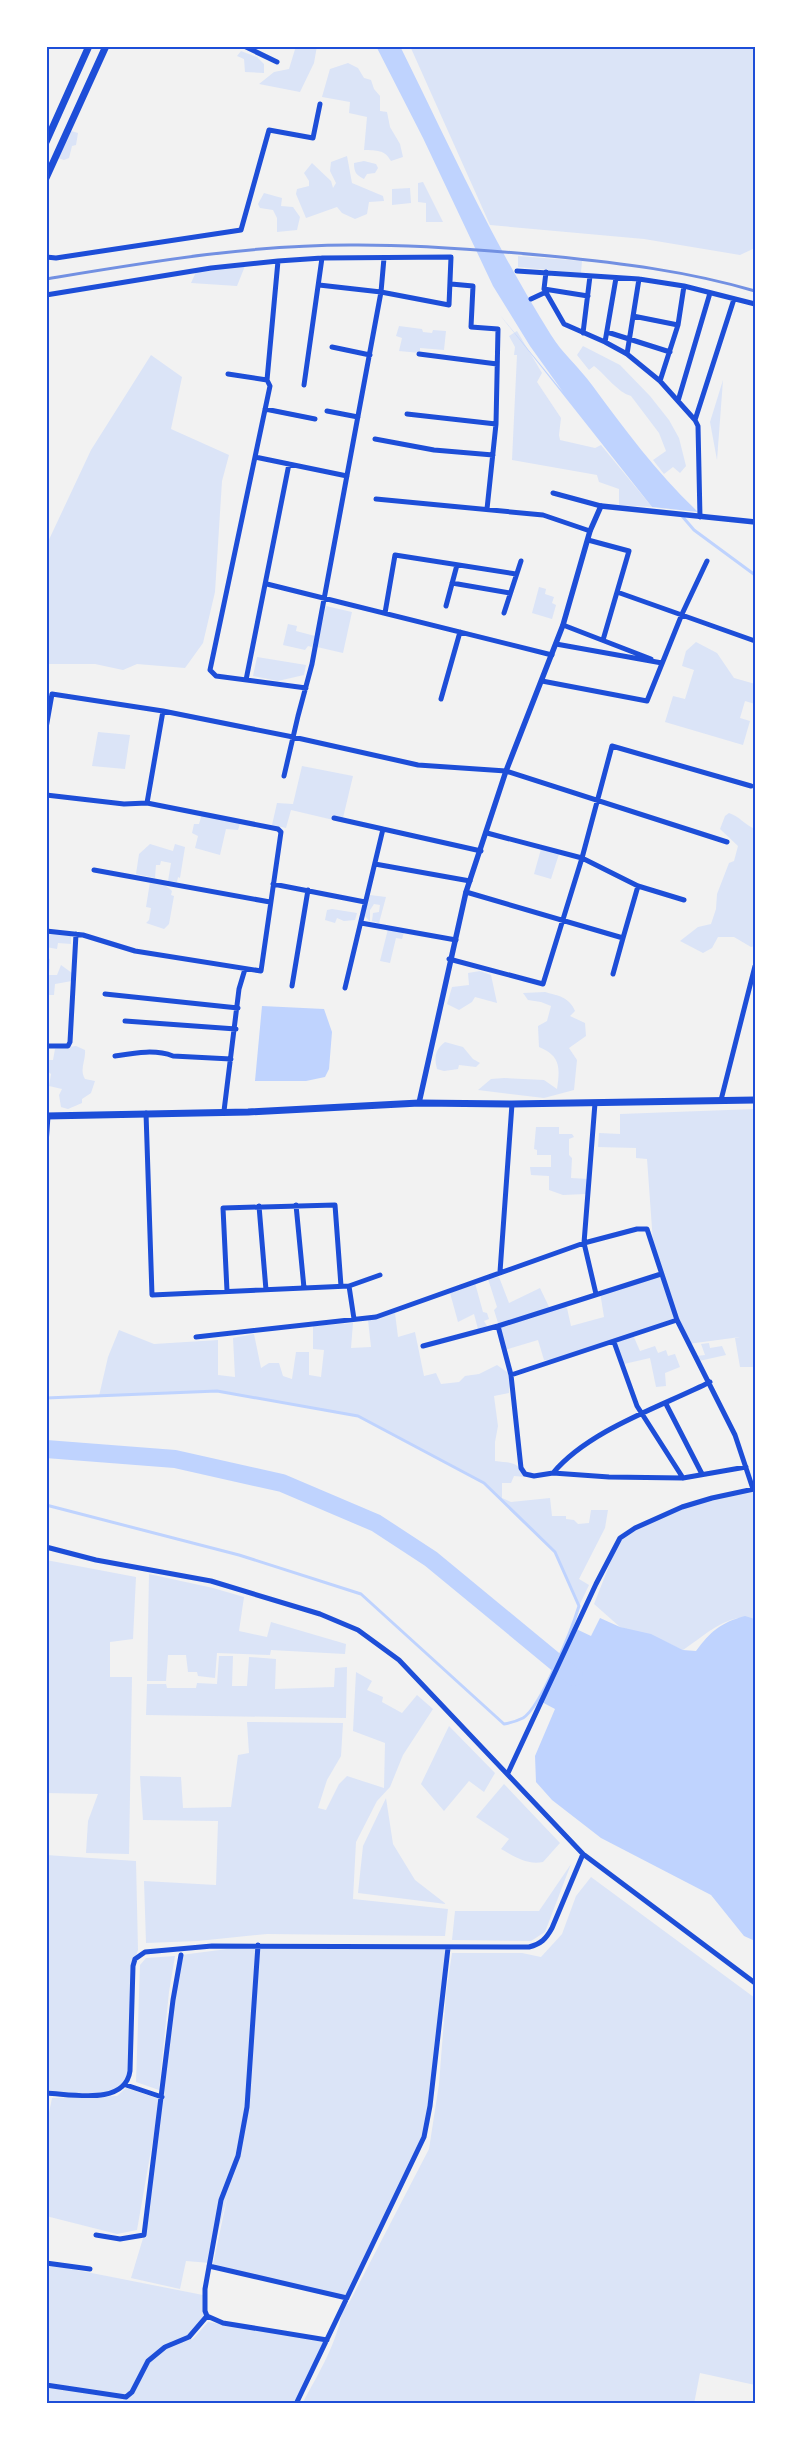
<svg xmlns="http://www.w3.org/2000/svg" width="801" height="2450" font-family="Ubuntu,sans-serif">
<rect width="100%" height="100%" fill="#f2f2f2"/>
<path fill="#dbe4f7" d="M296 46H317L314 63 300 92 259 84 274 72 289 69Z
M410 46H755V248L740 255 644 239 490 225Z
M241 51 257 57 264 64V73L245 72 244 59 237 56Z
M348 63 358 68 364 78 371 80 374 89 380 96V111L387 112 390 127 400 144 403 157 391 161C384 149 377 151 364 150L367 117 349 113 350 102 322 97 330 69Z
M71 131 78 133 76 145 72 146 69 158 64 160 58 158Z
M347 156 352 183 383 196 384 201 369 202 367 214 355 219 342 213 337 207 306 218 296 194 297 189 309 186V181L304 173 312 163 331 181 333 188 336 183 330 171 331 162Z
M364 161 376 164 378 168 375 173 367 174 364 179C356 175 354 172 354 163Z
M423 182 443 222H426V203L418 202V183Z
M410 188 411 203 392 205V189Z
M264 193 282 198 281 206 293 207 300 217 297 230 277 232V218L273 210 260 208 258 204Z
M518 256 582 261 581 273 518 267Z
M245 266 237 286 191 283 196 272Z
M399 326 422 329 423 332 432 333 433 330 446 331 444 350 420 348V353L399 351 402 338 396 336Z
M517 331 542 373 537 382 561 418 559 435 560 440 595 448 601 445 652 507 619 505V489L599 482 597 475 512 460 517 355H514L515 347 509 336Z
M583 346 620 365 650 396 669 420 679 438 686 466 680 473 673 467 664 474 653 460 666 451 659 433 631 396C617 392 606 375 594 366L589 370 577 355Z
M151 355 182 377 171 429 229 455 222 481 215 592 203 643 185 668 137 664 123 670 95 664H46V546L91 450Z
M723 380 717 460 710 422Z
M539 587 546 589 545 594 554 597 552 603 556 605 552 619 532 613Z
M326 606 352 612 343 653 317 647Z
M288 624 297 626 296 631 315 636 312 647 308 646 305 650 283 645Z
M696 642 717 653 734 678 755 684V704L745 701 740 718 750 721 743 745 665 722 673 696 685 699 694 670 682 666 686 651Z
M257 657 306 665 304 675 278 681 253 676Z
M98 732 130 735 125 769 92 766Z
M302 766 353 776 342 822 291 810 286 828 272 825 277 803 293 804Z
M729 813C739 816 745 825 755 829V946L751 947 734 937H718L712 948 703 953 680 941 698 927 711 924 716 909 717 894 729 863 734 861 738 846 720 829 725 816Z
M202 814 241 821 238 830 226 829 220 855 195 848 198 836 192 833 194 824H199Z
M150 844 173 851 175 844 185 847 180 878 178 877 177 882 168 881 171 863 161 861 160 865H156L155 878 136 874 139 854Z
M541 849 559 854 551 879 534 874Z
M150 882C160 882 165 884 172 891L171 895 174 896 169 924 164 929 146 923 149 920 151 908 146 907Z
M370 895 386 897 379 923 372 921 373 913 379 912 380 905 374 904 370 910V922L365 916 366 905Z
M332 909 357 913 355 920 344 921 337 918 335 923 325 920 327 910Z
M388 929 404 932 402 939 396 938 390 963 380 961Z
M46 933 71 935V944L58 943 57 949 46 947Z
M46 958 50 959 49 975H57L61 965 72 973V981L55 984 54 995H48Z
M480 971 491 975 497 1003 475 997 472 1002 459 1010 447 1004 452 987 469 985 468 973Z
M545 992C559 996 569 997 575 1011L570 1016 585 1023 586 1036 569 1048 577 1060 574 1090 544 1098 478 1090 491 1079 504 1078 544 1080 557 1089C560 1068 561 1056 539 1047L538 1026 547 1021 551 1006 541 1002 528 1000 523 993Z
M445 1042 463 1047 473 1059 480 1063 476 1067 459 1065 458 1069 444 1071 437 1069C434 1057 435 1050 445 1042Z
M76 1046 85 1050C86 1061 79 1069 85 1079L95 1081 91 1093 82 1099V1103L68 1109 61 1107 59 1095 62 1089 49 1086 51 1074 46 1070V1060H53L55 1049Z
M755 1109V1367H740L735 1338 740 1337 688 1344 677 1319 556 1361 544 1360 538 1340 505 1350 498 1326 509 1321 498 1323 494 1310 497 1307 488 1279 499 1277 509 1303 540 1288 550 1309 562 1305 567 1308 571 1326 604 1317 600 1292 661 1274 653 1242 647 1159 636 1158V1148L598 1147 599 1133 620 1134V1114Z
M536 1127H559V1134H572L574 1137 569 1139V1155L572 1158 571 1178 589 1179 586 1194 563 1195 549 1190V1176L531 1175 530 1167H551V1155H537V1150L534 1149Z
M475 1283 483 1312 487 1313 489 1319 484 1321 487 1326 478 1329 474 1314 458 1322 450 1293Z
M395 1313 398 1337 415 1332 424 1376 436 1373 441 1384 459 1382 465 1376 479 1374 497 1365 511 1375 509 1393 494 1396 498 1426 495 1442V1461C510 1463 518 1461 526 1477L514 1476 511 1483H502V1498L511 1502 550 1498 552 1516H566V1519L574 1520 578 1524 589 1523 591 1510H608L605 1528 579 1579 589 1585 579 1606 555 1552 484 1483 358 1416 217 1391 99 1396 108 1357 119 1330 154 1344 218 1340V1375L235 1377 233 1338 254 1334 261 1368 269 1363H279L283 1376 292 1379 296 1352H309V1375L321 1377 324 1350 313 1349V1326L353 1323 351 1348 371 1347 368 1320Z
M633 1335 640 1351 655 1346 658 1353 666 1350 668 1356 675 1354 680 1367 665 1373 666 1386 656 1387 650 1358 624 1364 614 1342Z
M709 1343 710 1348 722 1346 726 1355 699 1361 696 1356 705 1355 701 1344Z
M755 1489V1619C729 1611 703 1637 683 1650L664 1641 620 1627 594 1604 620 1538 682 1507Z
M46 1560 136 1577 133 1639 110 1642V1677H132L129 1854 86 1853 88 1821 98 1794 46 1793Z
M149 1574 213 1588 244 1597 239 1631 267 1637 271 1622 346 1644 345 1654 271 1650 270 1655 217 1653 215 1678 198 1676 197 1672H188L186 1655H168L166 1681H147Z
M219 1656H233L232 1686H247L249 1657 276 1659 275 1689 334 1687 335 1668 347 1667 346 1718 146 1715 147 1684H166L167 1688H196L197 1683 217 1684Z
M356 1672 372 1681 367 1690 383 1697 382 1702 402 1713 417 1695 433 1709 403 1755 390 1787 377 1801 356 1842 353 1899 448 1909 445 1936 267 1934 198 1941 146 1943 144 1881 216 1885 218 1821 143 1820 140 1776 181 1777 183 1808 231 1807 238 1755 249 1753 247 1722 343 1723 341 1756 327 1780 318 1808 326 1810 339 1784 347 1776 384 1788 385 1743 353 1731Z
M449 1726 495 1773 484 1792 469 1781 444 1811 421 1784Z
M504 1784 560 1843 543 1862C527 1865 515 1857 501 1849L509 1839 476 1817Z
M386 1798 393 1844 415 1880 446 1904 358 1893 363 1846Z
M46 1855 136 1861 138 1950 133 1966 130 2071 120 2090 114 2093H46Z
M571 1864 545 1932 531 1941 452 1940 455 1911H539Z
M591 1877 755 1998V2385L700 2373 694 2404H306L303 2402C320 2371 337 2343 343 2308L349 2303 429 2149 439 2084 446 1994 452 1953H522L541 1957 562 1934 576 1896Z
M258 1945 448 1948 424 2137 347 2298 213 2264 228 2194 210 2263 186 2261 180 2289 131 2278 144 2235 181 1955Z
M175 1956 169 1992 159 2090 136 2082 140 1965 146 1958Z
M126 2088 160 2099 137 2230 117 2234 46 2216V2128L52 2098 117 2096Z
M46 2264 203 2295 207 2316 183 2340 172 2341 166 2346 193 2339 208 2322 327 2340 294 2404H46Z"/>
<path fill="#bfd3fe" d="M376 46H400C448 143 493 243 551 335 562 353 579 367 592 385 625 430 657 473 698 512L652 507 500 315 563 392 530 346 493 286 423 138Z
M262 1006 324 1009 332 1032 329 1069 325 1077 306 1081H255Z
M745 1616 755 1619V1941L744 1936 711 1895 601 1838 552 1800 536 1782 535 1756 555 1709 538 1700 572 1627 591 1636 600 1618 620 1627 651 1634 683 1650 696 1651C711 1631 720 1623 745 1616Z"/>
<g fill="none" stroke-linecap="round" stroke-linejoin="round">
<path stroke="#bfd3fe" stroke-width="3" d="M682 516 694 530 755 575
M46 1398 217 1391 358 1416 484 1483 555 1552 579 1606C572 1629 541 1707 523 1718 517 1721 510 1723 504 1724L361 1594 239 1555 46 1505"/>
<path stroke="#bfd3fe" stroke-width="18" d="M46 1449 175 1459 282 1483 376 1523 431 1559 574 1677"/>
<path stroke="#1d4ed8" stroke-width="5" d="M244 46 277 62
M46 257 56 258 241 230 269 130 313 138 320 104
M278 261 267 380 270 386 210 670 216 676 306 688
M517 271 639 279 684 286 755 304
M546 272 544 289 564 324 605 342 627 354 660 381 695 420 698 426 700 517
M451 284 473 286 471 327 498 329 496 424 487 509
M544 289 588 296
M46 295 211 268 278 261 322 258 451 257 449 305 381 292 319 285
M531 299 546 292
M633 316 678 325
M607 332 670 352
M583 333 590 276
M605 342 616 278
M332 347 370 355
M419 354 497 364
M627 354 639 279
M228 374 267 380
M660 381 678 325 684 286
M304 385 322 258
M678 401 710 293
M265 409 315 419
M327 411 358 417
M407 414 496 424
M695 420 734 299
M375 439 434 450 493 455
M255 457 347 476
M553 493 601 506
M376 499 543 515 590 531
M588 540 629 551 603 640
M452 583 510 593
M267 584 552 655
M617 592 755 641
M446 606 457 565
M385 613 395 555 516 574
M504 613 521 561
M563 625 651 659
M556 644 662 663
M246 680 289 464
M542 681 647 701 682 614 707 561
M441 699 460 632
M46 728 52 694 163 711 293 737 418 765 506 771 727 842
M284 776 298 716 312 664 381 292 384 258
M46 795 124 804 147 803 278 829 281 832 261 971 135 951 83 935 46 931
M147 803 163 711
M334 818 481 851
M487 833 582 858 638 886 684 900
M375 864 470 881
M94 870 270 902
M273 884 365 902
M466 892 623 938 613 974
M361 923 456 940
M623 938 638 886
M449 959 543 984 582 858 612 746 751 786
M292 986 308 890
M345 988 383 829
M105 994 238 1008
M125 1021 236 1029
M46 1046H68L70 1042 76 934
M115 1056C134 1053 155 1049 173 1056L231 1059
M721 1100 755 966
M595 1103 584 1243 596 1294
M224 1111 239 989 245 969
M146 1113 152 1295 349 1286 380 1275
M46 1144 48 1116
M296 1205 304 1288
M259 1206 266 1290
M500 1272 512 1104
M349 1286 354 1319
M227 1291 223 1208 335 1205 341 1286
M498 1326 511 1375 521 1468 525 1474 534 1476 553 1473 609 1477 683 1478 746 1467
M196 1337 376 1317 584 1243 637 1229H647L677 1320 735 1435 753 1489
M614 1342 637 1406 683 1478
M423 1346 498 1326 661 1274
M511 1375 677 1320
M666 1404 702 1474
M553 1473C589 1430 660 1407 710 1382
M46 1547 96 1560 211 1581 320 1614 358 1630 399 1660 583 1854 755 1983
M508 1773 596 1584 620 1538 635 1528 682 1507 712 1498 754 1489
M258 1945 247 2107 238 2156 221 2200 205 2289V2311L207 2316 223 2323 327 2340
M126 2085 162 2097
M46 2093C72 2094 125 2106 130 2071L133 1966 135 1959 145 1952 212 1946 529 1947C541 1944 546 1939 552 1928L583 1854
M96 2235 120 2239 144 2235 173 2000 181 1955
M46 2263 90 2269
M209 2266 347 2298
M46 2385 126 2397 132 2392 148 2361 165 2347 189 2337 207 2316
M296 2404 424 2137 430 2106 448 1948"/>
<path stroke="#1d4ed8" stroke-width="5.5" d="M419 1103 466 892 506 771 563 625 590 531 601 506 755 522"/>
<path stroke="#1d4ed8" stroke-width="7" d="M46 142 89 46
M46 178 106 46
M46 1116 248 1112 419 1103 512 1104 755 1100"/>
<path stroke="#7290e2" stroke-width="3" d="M46 279C149 262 254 244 358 245 422 245 486 250 550 256 620 263 687 271 755 291"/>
</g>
<rect width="801" height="2450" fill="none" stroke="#ffffff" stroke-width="95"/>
<rect x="48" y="48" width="706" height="2354" fill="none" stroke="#1d4ed8" stroke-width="2"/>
</svg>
